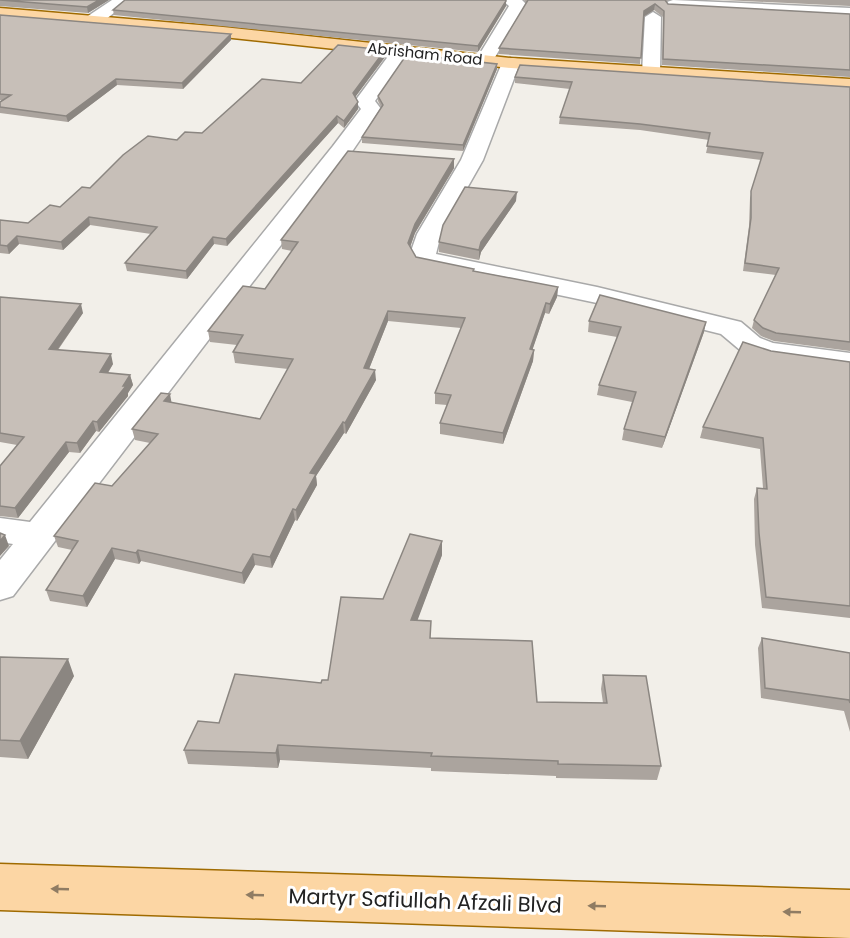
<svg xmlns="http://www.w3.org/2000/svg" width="850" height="938" font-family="Poppins,sans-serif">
<rect width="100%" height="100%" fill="#f2efe9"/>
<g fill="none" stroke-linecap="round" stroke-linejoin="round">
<defs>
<path id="minor" d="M112 0H130L100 24H88L86 20 88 16Z
M502 0H522L526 4 491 64H479L476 60 509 6Z
M673 0 850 8V18L667 8 665 5 667 2Z
M653 12 661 17 660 73 658 77H644L642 73 645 17Z
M401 46 407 47 410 51 375 101 381 109 349 156 13 596 0 600V560L13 544 0 542V518L30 522 333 146 361 109 355 101 395 47Z
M511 58 517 59 520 63 483 160 441 234 436 254 597 287 741 322 760 338 773 343 850 353V371L768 360 740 350 721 334 597 303 417 265 410 254 417 234 461 160 502 63 505 59Z"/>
<path id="major" d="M0 8 223 27 511 58 850 79V91L511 68 223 37 0 18Z
M0 864 850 890V938L0 910Z"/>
</defs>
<use href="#minor" stroke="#a9a9a9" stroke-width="3"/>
<use href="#major" stroke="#a06b00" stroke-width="3"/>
<use href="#minor" fill="#fff" fill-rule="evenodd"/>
<use href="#major" fill="#fcd6a4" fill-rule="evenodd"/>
</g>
<path fill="#aba49e" d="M0 0H109L88 13 0 6Z
M524 0H669L666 2 668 4 850 14V77L662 65 663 17 654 10 643 17 640 64 499 54V48L526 3Z
M723 0H850V6Z
M506 6 478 52 114 15 113 10Z
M0 15 231 34V40L183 89 117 85 68 122 0 113V102L2 100H0Z
M385 57 355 97 358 109 344 128 338 123 227 246 214 244 187 279 127 271 125 263 151 234 90 225 63 250 19 244 9 254 0 253V220L28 223 60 207 90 188 177 140 202 133 301 83Z
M497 69 463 151 362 143V137L381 107 378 101V96Z
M515 77 850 87V351L774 341 761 336 752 328 754 320 776 275 743 271 749 226 750 198 761 160 706 153 709 140 640 130 559 124 560 117 570 89 515 83Z
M454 159V168L415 233 410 247 416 257 474 271 558 287 557 297 549 314 545 313 532 350H534L533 361 503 444 440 434V423L447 405 435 404V393L461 328 388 321 369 369 376 380 346 434 344 433 316 476 317 485 297 521 295 520 272 568 255 565 244 584 141 561 139 564 115 559 87 607 50 601 46 590 72 550 58 547 54 536 112 486 150 443 135 440 132 429 171 403 260 419 288 369 235 363 233 352 237 345 210 342 208 331 265 289 292 251 282 249 281 240Z
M516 201 481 252 479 260 439 252V242Z
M0 297 83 313 58 350 113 364 108 373 130 375 133 385 128 393V396L99 432 96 431 80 453 69 452 18 518 0 516V466L17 445 0 442Z
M589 321 704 332 662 448 622 440 624 429 632 402 597 395 599 385 617 337 588 332Z
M771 351 850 362V618L762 608 755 545 754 499 757 488H763L760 449 700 438 703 427Z
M442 541V555L417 620 431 638 537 702 603 703 601 689 603 675 661 766 657 780 556 778V776L431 771V768L280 760 278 768 188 764 184 750 219 723 328 680 383 599Z
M762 638 850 653V732L844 711 761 698 758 648Z
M0 657 74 676 28 759 0 757Z"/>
<path fill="#8b8681" d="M99 0H109L88 13 87 7Z
M506 1V6L478 52V46Z
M655 4 654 10 643 17 644 11Z
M231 34V40L183 89 182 83Z
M385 50V57L353 100V93Z
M497 64V69L463 151V145Z
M116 79 117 85 68 122 66 116Z
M358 102V109L344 128V121Z
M337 116 338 123 227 246 226 239Z
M454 159V168L415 233 408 253V243L415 224Z
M517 192 516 201 481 252 479 260V250L481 242Z
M89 217 90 225 63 250 61 242Z
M17 236 19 244 9 254 7 246Z
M213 237 214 244 187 279 186 271Z
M558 287 557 297 549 314 550 304Z
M546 303 545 313 529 360 530 349Z
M81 304 83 313 51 359 49 349Z
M388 311V321L365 379 364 368Z
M706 322 704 332 662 448 665 437Z
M534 350 533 361 503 444V433Z
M111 354 113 364 102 382 100 372Z
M375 370 376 380 346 434 345 423Z
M130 375 133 385 128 393V396L99 432 97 422 123 386Z
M170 394 172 405 164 401Z
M93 421 96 431 80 453 77 443Z
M343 422 344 433 316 476 317 485 297 521 296 510 310 473Z
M66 442 69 452 18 518 15 508Z
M293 509 295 520 272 568 270 557Z
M5 535 9 546 0 556V541Z
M442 541V555L412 635 411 620Z
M112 548 115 559 87 607 83 596Z
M138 550 141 561 139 564 136 553Z
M253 554 255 565 244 584 242 573Z
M68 659 74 676 28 759 20 741Z
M278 745 280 760 278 768 276 753Z"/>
<path fill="#c7bfb8" stroke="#8b8681" stroke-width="1.5" d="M0 0H99L87 7Z
M125 0H506V1L478 46 113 10Z
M528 0H665L668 4 850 14V70L663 59 664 11 655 4 644 11 641 58 499 48Z
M0 15 231 34 182 83 116 79 66 116 0 107V102L11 95 0 94Z
M338 45 385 50 353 93 358 102 344 121 337 116 226 239 213 237 186 271 125 263 157 227 89 217 61 242 17 236 7 246 0 245V220L28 223 50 205 60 207 82 187 90 188 123 155 148 136 177 140 185 132 202 133 262 79 301 83Z
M407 54 497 64 463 145 362 137 383 105 378 96Z
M520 65 850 87V342L776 333 763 328 754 320 779 268 745 263 751 218V191L763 153 707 146 710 133 640 124 560 117 572 82 515 77Z
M348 151 454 159 415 224 408 243 416 257 474 269 473 271 558 287 550 304 546 303 530 349 534 350 503 433 440 423 451 395 435 393 465 318 388 311 364 368 375 370 345 423 343 422 310 473 316 474 296 510 293 509 270 557 253 554 242 573 138 550 136 553 112 548 83 596 46 590 78 541 54 536 95 483 112 486 158 434 132 429 161 393 170 394 164 401 260 419 293 359 233 352 243 335 208 331 243 286 265 289 298 242 281 240Z
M465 187 517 192 481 242 479 250 439 242 443 225Z
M600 295 706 322 665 437 624 429 636 392 599 385 621 327 589 321Z
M0 297 81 304 49 349 111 354 100 372 130 375 123 386H126L97 422 93 421 77 443 66 442 15 508 0 506V466L24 437 0 433Z
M743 342 771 351 850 362V606L766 597 759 533 757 488 767 489 763 438 703 427Z
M0 533 5 535 0 541Z
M410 534 442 541 411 620 431 621 430 638 532 641 537 702 607 703 603 675 646 676 661 766 558 764V761L431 756 432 753 278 745 276 753 184 750 198 721 219 723 235 674 321 683 322 680H328L341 597 383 599Z
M762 638 850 653V703L849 700 765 688Z
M0 657 68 659 20 741 0 740Z"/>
<defs><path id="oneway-solid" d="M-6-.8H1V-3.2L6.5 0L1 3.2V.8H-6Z" transform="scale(1.5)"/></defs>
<g fill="#8f7c63">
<use href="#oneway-solid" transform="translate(60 889) rotate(-178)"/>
<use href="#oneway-solid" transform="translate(255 895) rotate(-178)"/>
<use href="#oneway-solid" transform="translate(597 906) rotate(-178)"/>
<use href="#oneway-solid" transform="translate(792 912) rotate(-178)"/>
</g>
<g text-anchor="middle" stroke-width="6" stroke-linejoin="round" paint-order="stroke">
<g font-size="15" fill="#222" stroke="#fff">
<text transform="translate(425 54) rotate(6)" y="5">Abrisham Road</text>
</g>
<g font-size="21" fill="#222" stroke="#fff">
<text transform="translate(425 901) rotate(2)" y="7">Martyr Safiullah Afzali Blvd</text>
</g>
</g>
</svg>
